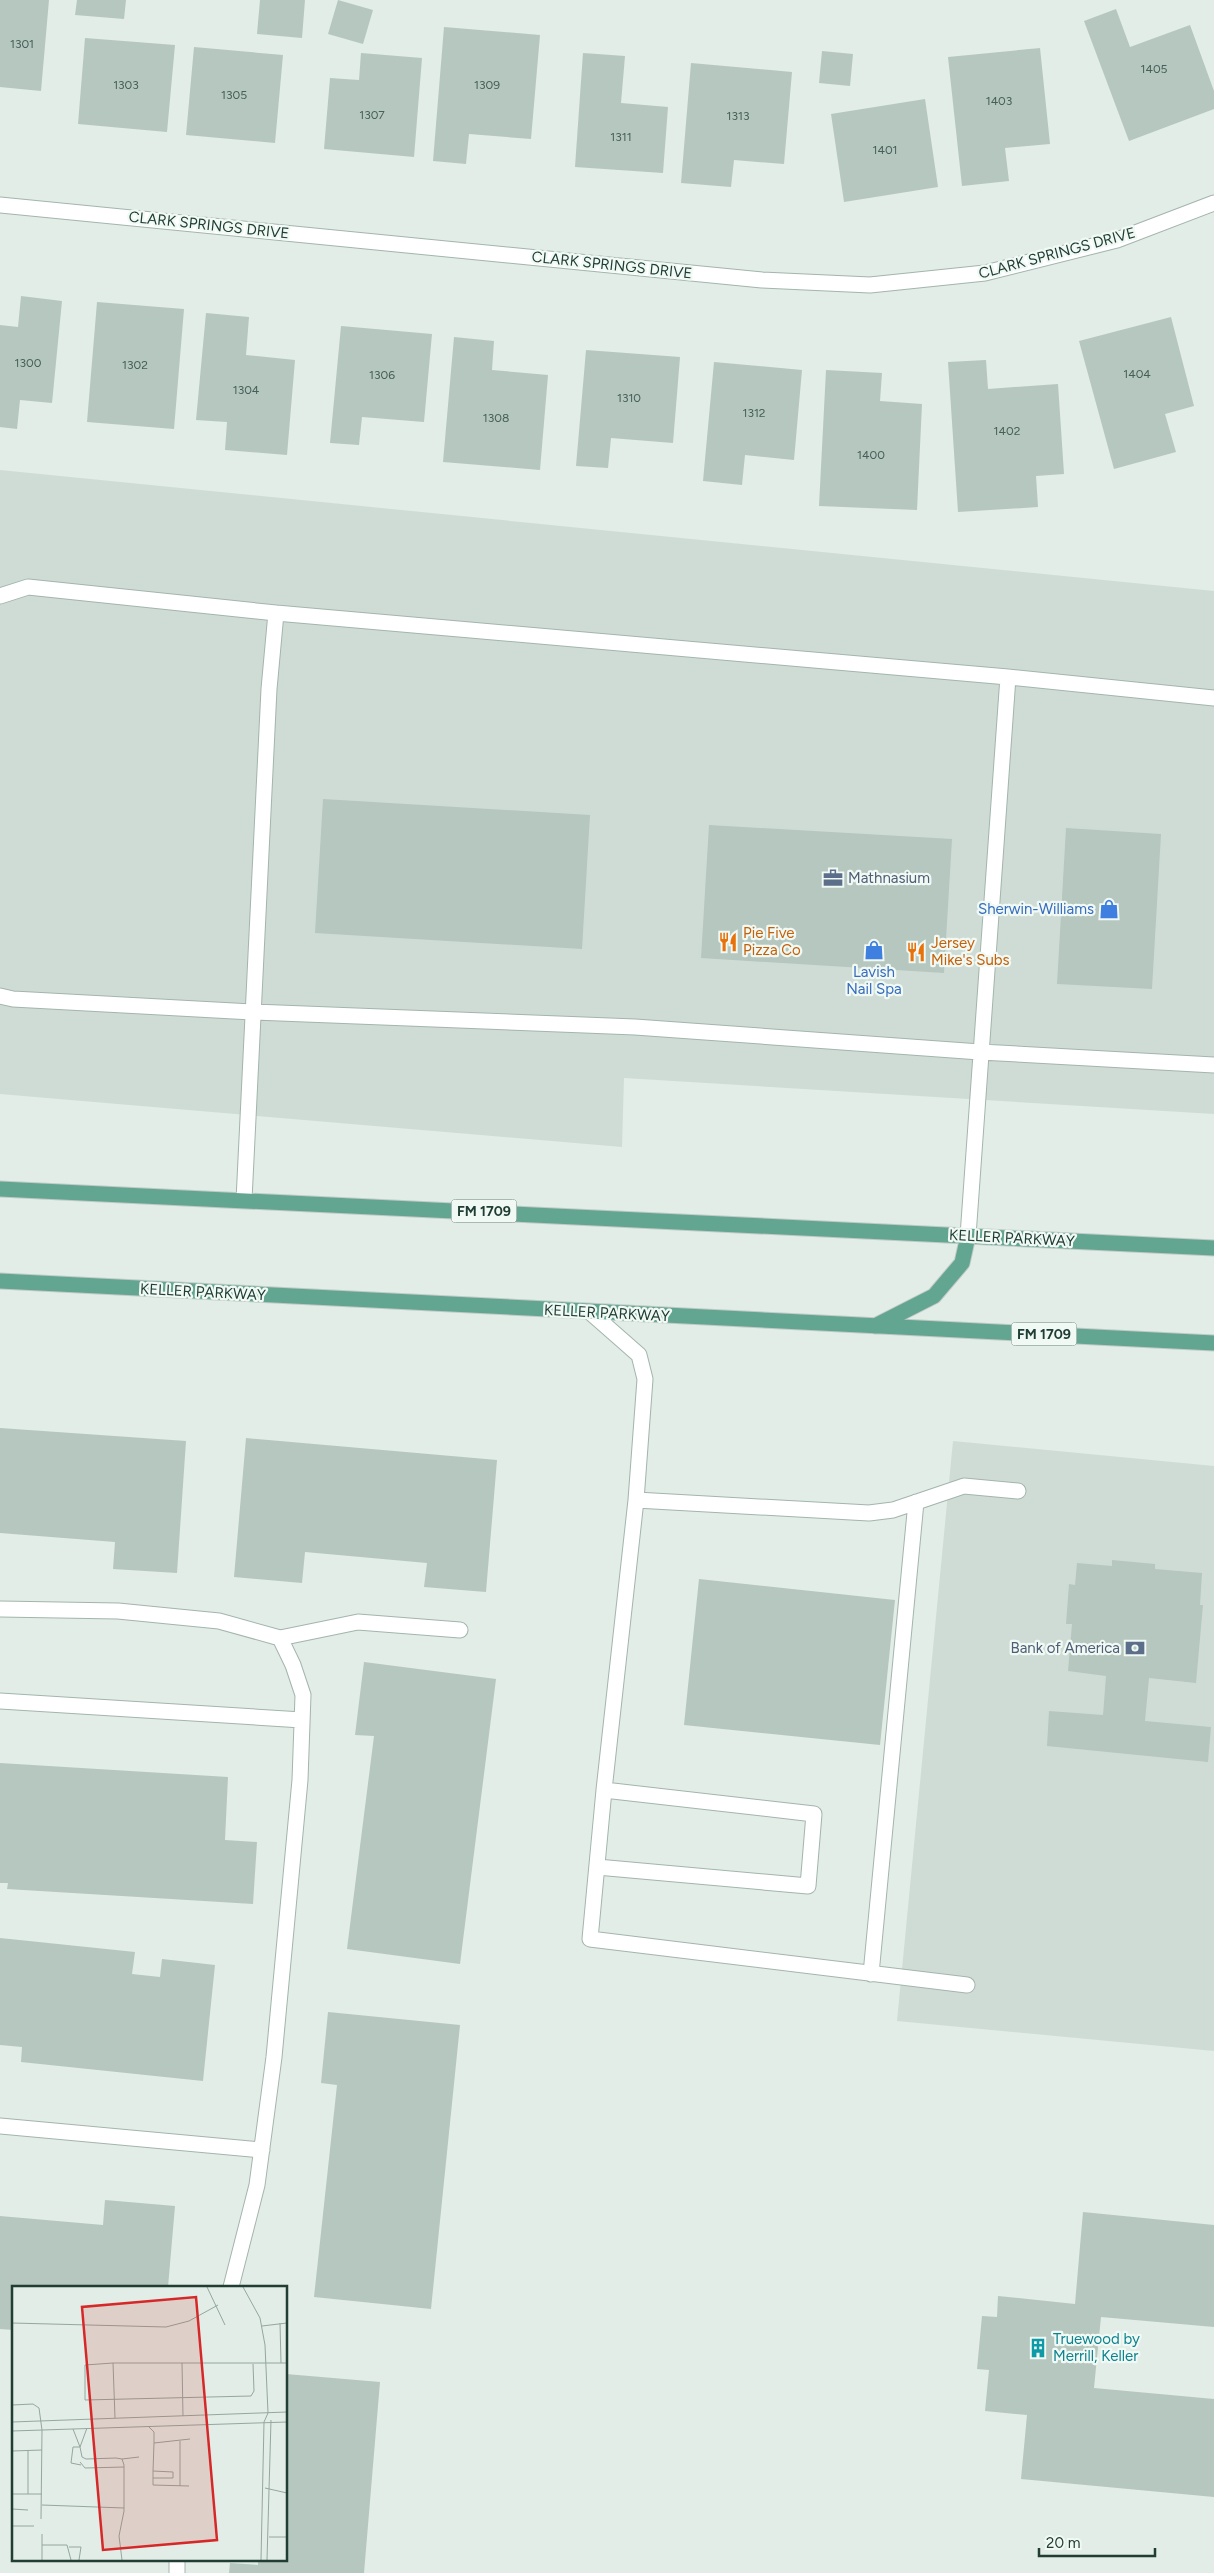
<svg xmlns="http://www.w3.org/2000/svg" width="1214" height="2573" font-family="Figtree,sans-serif">
<rect width="100%" height="100%" fill="#e1ede6"/>
<path fill="#cfdcd5" d="M0 470 1214 591V1114L624 1078 622 1147 0 1094Z
M953 1441 1214 1466V2051L897 2021Z"/>
<path fill="#b6c7bf" d="M0 0H49L41 91 0 87Z
M77 0H126L124 19 75 15Z
M260 0H305L302 38 257 34Z
M338 0 373 10 363 44 328 34Z
M1116 9 1130 47 1190 25 1214 91V109L1129 141 1084 21Z
M444 27 540 35 531 139 469 134 466 164 433 161Z
M85 38 175 45 167 132 78 124Z
M194 47 283 55 275 143 186 135Z
M1040 48 1050 144 1005 148 1009 181 962 186 948 57Z
M822 51 853 54 850 86 819 83Z
M361 53 422 58 414 157 324 149 330 78 359 80Z
M583 53 625 56 621 103 668 107 663 173 575 167Z
M691 63 792 72 784 164 734 160 731 187 681 183Z
M925 99 938 187 844 202 831 114Z
M21 296 62 301 52 403 20 400 17 429 0 427V325L18 327Z
M97 302 184 309 174 429 87 422Z
M206 313 249 317 246 355 295 360 287 455 225 450 227 422 196 420Z
M1171 317 1194 406 1165 414 1176 452 1114 469 1079 341Z
M341 326 432 334 424 422 362 417 359 445 330 443Z
M454 337 494 341 492 370 548 375 540 470 443 462Z
M586 350 680 357 673 443 611 438 608 468 576 466Z
M986 360 988 389 1058 384 1064 474 1036 476 1038 507 958 512 948 362Z
M714 362 802 370 794 460 745 455 742 485 703 481Z
M826 370 882 373 880 401 922 404 917 510 819 506Z
M323 799 590 815 582 949 315 933Z
M709 825 952 839 944 973 701 958Z
M1066 828 1161 834 1152 989 1057 984Z
M0 1428 186 1441 177 1573 113 1569 115 1542 0 1533Z
M246 1438 497 1460 486 1592 424 1587 427 1563 305 1552 302 1583 234 1577Z
M1112 1560 1155 1564V1569L1202 1573 1200 1605H1203L1196 1683 1149 1678 1145 1721 1211 1727 1208 1762 1047 1746 1049 1711 1103 1715 1106 1676 1068 1671 1072 1624H1066L1069 1584 1075 1585 1077 1563 1112 1566Z
M699 1579 895 1600 880 1745 684 1725Z
M364 1662 496 1679 460 1964 347 1949 374 1736 355 1735Z
M0 1763 228 1777 225 1840 257 1842 253 1904 7 1889 8 1883H0Z
M0 1938 135 1952 132 1974 160 1977 162 1959 215 1965 203 2081 21 2062 22 2047 0 2045Z
M328 2012 460 2025 431 2309 314 2297 337 2085 321 2083Z
M105 2200 175 2206 168 2287H14V2330L0 2329V2216L103 2225Z
M1083 2212 1214 2225V2327L1101 2317 1094 2388 1214 2399V2497L1021 2479 1027 2415 985 2411 989 2370 977 2369 982 2316 997 2317 998 2296 1075 2304Z
M286 2374 380 2382 364 2573H229L230 2563 258 2565V2559H286Z"/>
<g fill="none" stroke-linecap="round" stroke-linejoin="round">
<defs>
<path id="service" d="M0 596 28 587 276 613
M0 996 13 999 252 1012 635 1027 980 1052 1214 1065
M244 1200 269 689 276 613 1008 677 1214 698
M968 1236 1008 677
M590 1312 639 1355 645 1379 636 1500
M0 1609 118 1611 219 1621 280 1638 293 1665 303 1695 300 1780 274 2057 257 2185 231 2287
M280 1638 358 1622 460 1630
M0 1701 302 1720
M597 1867 808 1886 814 1814 604 1790
M871 1974 916 1502
M967 1985 590 1939 604 1790 636 1500 869 1513 893 1510 964 1486 1018 1491
M0 2126 262 2150
M177 2559V2573"/>
<path id="minor" d="M0 205 762 280 870 285 985 273 1117 240 1214 203"/>
<path id="primary" d="M0 1189 1214 1248
M0 1281 1214 1343
M875 1326 934 1296 962 1263 968 1236"/>
</defs>
<use href="#service" stroke="#a3b5ad" stroke-width="17"/>
<use href="#minor" stroke="#a3b5ad" stroke-width="17"/>
<use href="#primary" stroke="#c1c9c6" stroke-width="17"/>
<use href="#service" stroke="#fff" stroke-width="15"/>
<use href="#minor" stroke="#fff" stroke-width="15"/>
<use href="#primary" stroke="#62a590" stroke-width="15"/>
</g>
<defs>
<symbol id="office-bare" viewBox="-9 -9 18 18"><path d="M-6-3h4V-5.5h4V-3h4V5H-6ZM-1-4.5V-3h2v-1.5ZM-6 0V1H6V0Z" fill="#5c6f8a" stroke="#f1f9f5" stroke-width="2.5" paint-order="stroke"/></symbol>
<symbol id="shop-bare" viewBox="-9 -9 18 18"><path d="M-5-2.5h2.3a2.7 3.5 0 0 1 5.4 0H5L5.5 6h-11ZM-1.5-2.5h3a1.5 2.3 0 0 0-3 0Z" fill="#3f7fe0" stroke="#f1f9f5" stroke-width="2.5" paint-order="stroke"/></symbol>
<symbol id="restaurant-bare" viewBox="-9 -9 18 18"><path d="M-5-6h1v4h1v-4h1v4h1v-4h1v5L-1.5 .5V6h-2V.5L-5-1ZM5-6V6H3V1.5H1.5Q1.5-4 5-6Z" fill="#e8710a" stroke="#f1f9f5" stroke-width="2.5" paint-order="stroke"/></symbol>
<symbol id="bank-bare" viewBox="-9 -9 18 18"><path d="M-6-4H6V4H-6ZM0-2.3a2.3 2.3 0 1 0 0 4.6a2.3 2.3 0 1 0 0-4.6Z" fill="#5c6f8a" stroke="#f1f9f5" stroke-width="2.5" paint-order="stroke"/></symbol>
<symbol id="building-bare" viewBox="-9 -9 18 18"><path d="M-4-6H4V6H1V3H-1V6H-4ZM-2.5-4.3h1.7v1.8h-1.7ZM.8-4.3h1.7v1.8H.8ZM-2.5-1h1.7V.8h-1.7ZM.8-1h1.7V.8H.8Z" fill="#0f9aa8" stroke="#f1f9f5" stroke-width="2.5" paint-order="stroke"/></symbol>
</defs>
<g fill-rule="evenodd">
<use href="#office-bare" x="819" y="864" width="28" height="28"/>
<use href="#shop-bare" x="1095" y="895" width="28" height="28"/>
<use href="#restaurant-bare" x="714" y="928" width="28" height="28"/>
<use href="#shop-bare" x="860" y="936" width="28" height="28"/>
<use href="#restaurant-bare" x="902" y="938" width="28" height="28"/>
<use href="#bank-bare" x="1121" y="1634" width="28" height="28"/>
<use href="#building-bare" x="1024" y="2334" width="28" height="28"/>
</g>
<g text-anchor="middle" stroke-width="4.5" stroke-linejoin="round" paint-order="stroke">
<g font-size="12" fill="#466057">
<text x="22" y="48">1301</text>
<text x="1154" y="73">1405</text>
<text x="126" y="89">1303</text>
<text x="487" y="89">1309</text>
<text x="234" y="99">1305</text>
<text x="999" y="105">1403</text>
<text x="372" y="119">1307</text>
<text x="738" y="120">1313</text>
<text x="621" y="141">1311</text>
<text x="885" y="154">1401</text>
<text x="28" y="367">1300</text>
<text x="135" y="369">1302</text>
<text x="1137" y="378">1404</text>
<text x="382" y="379">1306</text>
<text x="246" y="394">1304</text>
<text x="629" y="402">1310</text>
<text x="754" y="417">1312</text>
<text x="496" y="422">1308</text>
<text x="1007" y="435">1402</text>
<text x="871" y="459">1400</text>
</g>
<g fill="#f1f9f5" stroke="#5f766e" stroke-width="1">
<rect x="451.5" y="1199.5" width="65" height="23" rx="4"/>
<rect x="1011.5" y="1322.5" width="65" height="23" rx="4"/>
</g>
<g font-size="14" font-weight="bold" fill="#203e34">
<text x="484" y="1216">FM 1709</text>
<text x="1044" y="1339">FM 1709</text>
</g>
<g font-size="15" fill="#203e34" stroke="#f1f9f5">
<text transform="translate(209 225) rotate(6)" y="5">CLARK SPRINGS DRIVE</text>
<text transform="translate(1057 253) rotate(-15)" y="5">CLARK SPRINGS DRIVE</text>
<text transform="translate(612 265) rotate(6)" y="5">CLARK SPRINGS DRIVE</text>
<text transform="translate(1012 1238) rotate(3)" y="5">KELLER PARKWAY</text>
<text transform="translate(203 1292) rotate(3)" y="5">KELLER PARKWAY</text>
<text transform="translate(607 1313) rotate(3)" y="5">KELLER PARKWAY</text>
</g>
<g font-size="15" fill="#4e5e75" stroke="#f1f9f5" text-anchor="start">
<text x="848" y="883">Mathnasium</text>
<text x="1120" y="1653" text-anchor="end">Bank of America</text>
</g>
<g font-size="15" fill="#366cbe" stroke="#f1f9f5" text-anchor="end">
<text x="1094" y="914">Sherwin-Williams</text>
<text x="874" y="977" text-anchor="middle">Lavish<tspan x="874" dy="17">Nail Spa</tspan></text>
</g>
<g font-size="15" fill="#c56008" stroke="#f1f9f5" text-anchor="start">
<text x="743" y="938">Pie Five<tspan x="743" dy="17">Pizza Co</tspan></text>
<text x="931" y="948">Jersey<tspan x="931" dy="17">Mike's Subs</tspan></text>
</g>
<g font-size="15" fill="#0d838f" stroke="#f1f9f5" text-anchor="start">
<text x="1053" y="2344">Truewood by<tspan x="1053" dy="17">Merrill, Keller</tspan></text>
</g>
</g>
<g transform="translate(12 2286)">
<rect width="275" height="275" fill="#e1ede6"/>
<path fill="none" stroke="#94a79f" stroke-width="1" d="M195 1 213 39M231 1 248 32 253 59 256 127 252 136 249 274M0 37 154 41 177 35 206 19M268 37 269 77M250 40 275 37M101 77 73 79V114L239 110 242 105 241 78M170 77 171 130M0 119 21 118 27 122 30 144 29 233M103 132 101 77H275M0 136 275 126M136 140 142 146V157M61 143 68 161 75 142M0 145 275 136M0 165 30 164M110 173 127 171M68 176 73 182 112 181M69 179 59 177 61 161H68L70 171 74 173 104 172 110 173 112 179V225L107 250 110 274M141 192H161V186L141 185M168 200V155M177 200 141 199V185L142 157 178 153M253 202 275 207M0 208H30M16 208V165M30 219 112 222M0 223 16 224M0 240H22M257 251H275M30 259H55L59 274M57 261H69L67 274M30 274V248M255 274 259 134"/>
<path fill="#d62828" fill-opacity="0.15" stroke="#d62828" stroke-width="2.5" d="M184 11 205 254 91 264 70 21Z"/>
<rect width="275" height="275" fill="none" stroke="#203e34" stroke-width="2.5"/>
</g>
<path d="M1039 2548v8h116v-8" fill="none" stroke="#203e34" stroke-width="2.5"/>
<text x="1046" y="2548" font-size="15" fill="#203e34" stroke="#f1f9f5" stroke-width="4" paint-order="stroke">20 m</text>
</svg>
